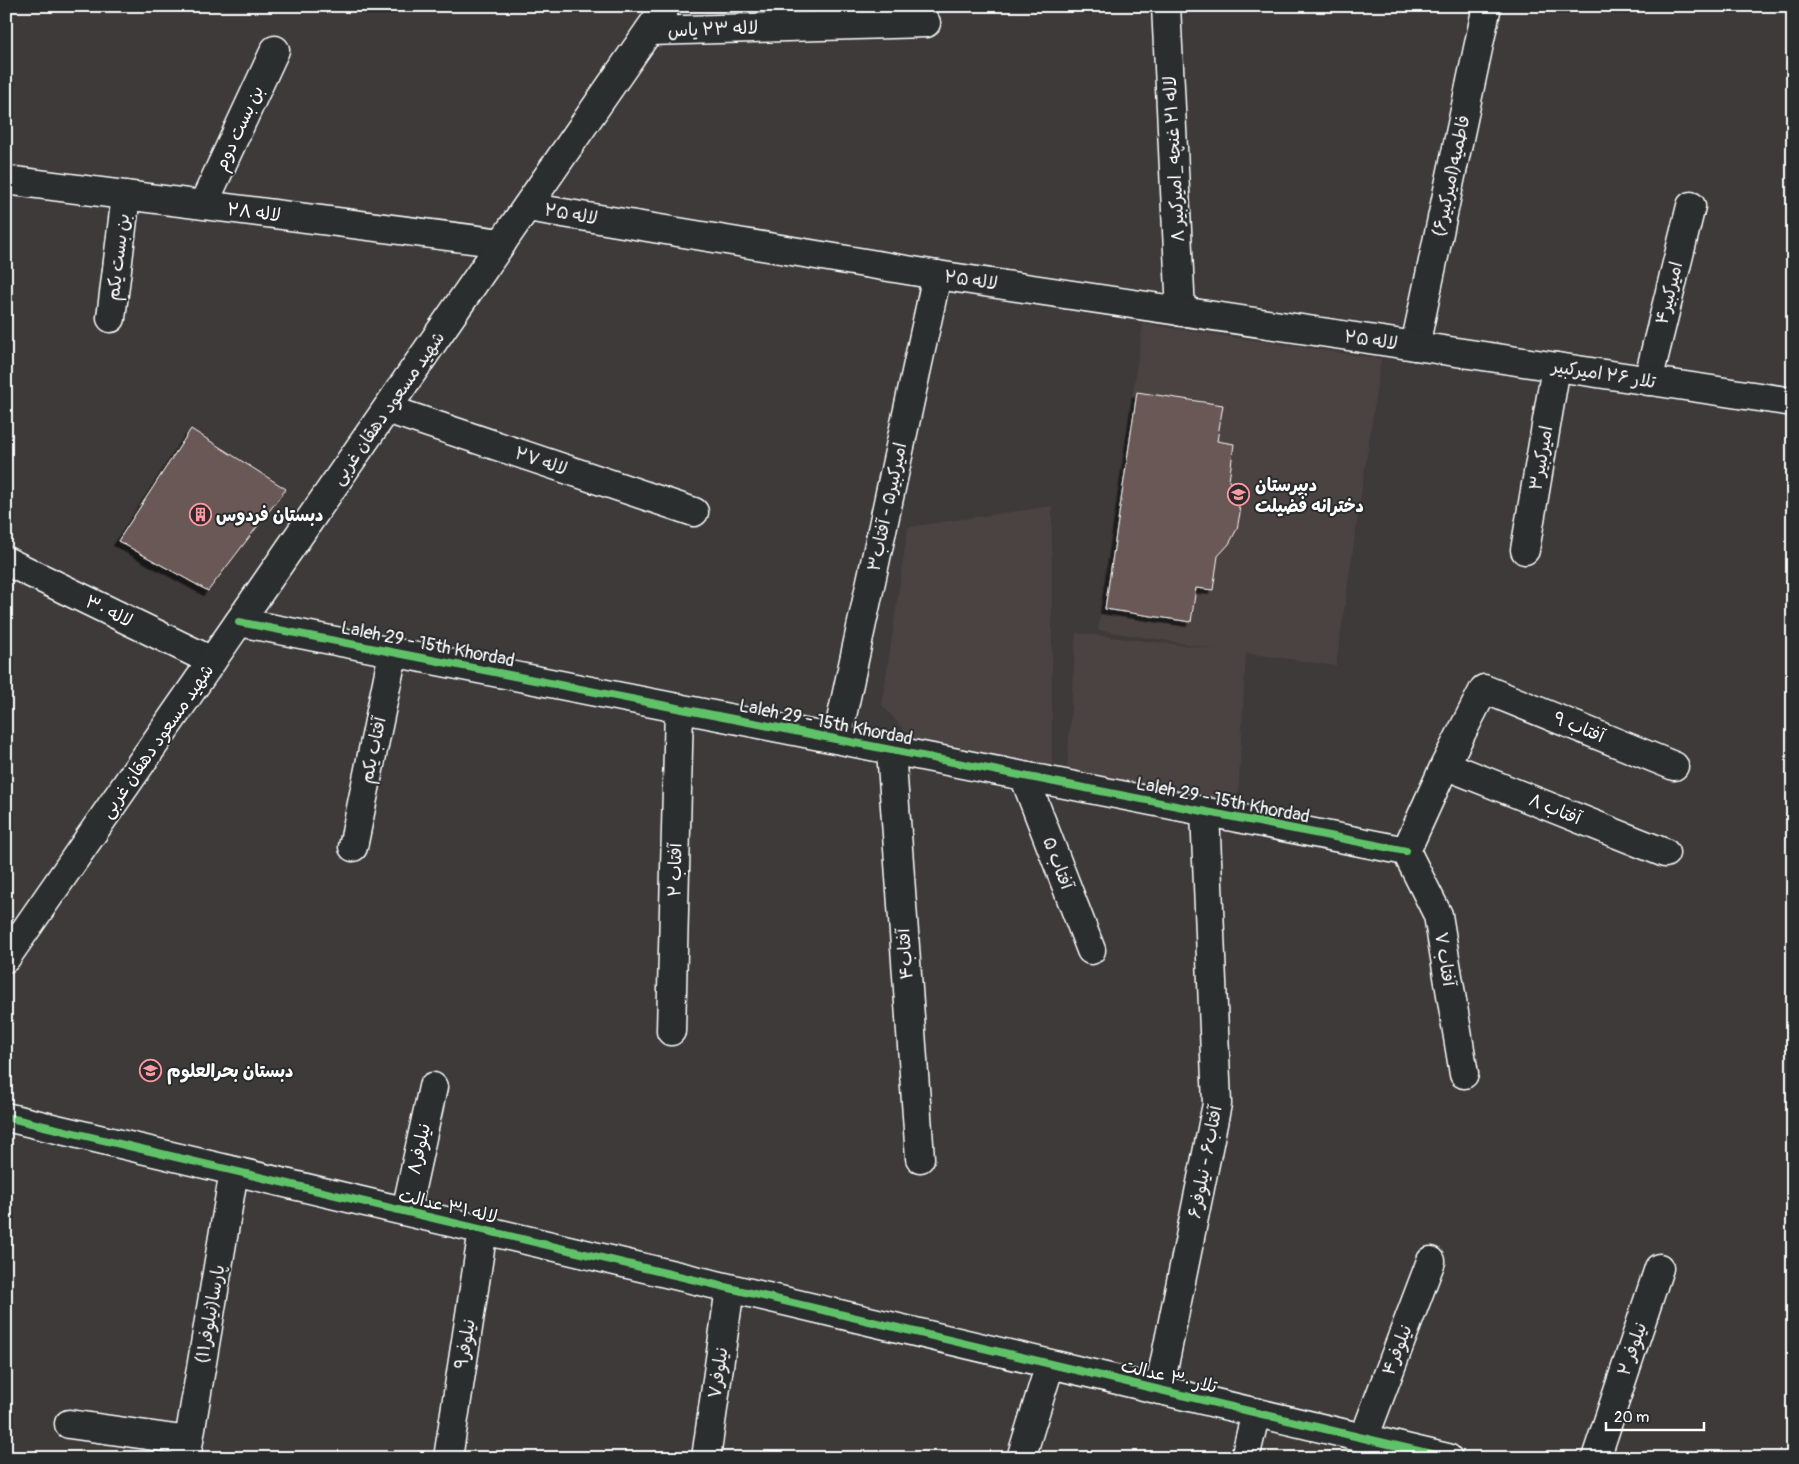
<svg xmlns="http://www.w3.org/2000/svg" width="1799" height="1464" font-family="Pangolin,'Playpen Sans Arabic',sans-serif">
<defs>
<filter id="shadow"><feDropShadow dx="-4.5" dy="4.5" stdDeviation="0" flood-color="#0009"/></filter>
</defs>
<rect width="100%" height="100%" fill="#3e3a3a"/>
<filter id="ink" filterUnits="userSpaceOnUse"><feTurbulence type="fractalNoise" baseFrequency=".02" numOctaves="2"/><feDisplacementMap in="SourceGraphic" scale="10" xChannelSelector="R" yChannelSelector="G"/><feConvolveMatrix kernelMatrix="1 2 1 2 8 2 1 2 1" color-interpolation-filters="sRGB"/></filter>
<g filter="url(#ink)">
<path fill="#4c4343" d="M1143 324 1381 359 1336 666 1246 653 1237 816 1066 784 1076 633 1225 650 1098 630Z
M1052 506V790L931 761 882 705 908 527Z"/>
<path fill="#6b5957" stroke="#fff" filter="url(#shadow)" d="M1137 392 1223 405 1217 441 1234 444 1229 481 1237 496 1240 513 1237 529 1229 544 1218 556 1213 590 1196 588 1191 622 1105 609Z
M191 429 286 489 208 591 118 541Z"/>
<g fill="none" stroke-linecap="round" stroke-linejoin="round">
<defs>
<path id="minor" d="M1166 6 1181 312
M649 31 926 23
M6 180 502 243
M203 205 275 50
M111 318 126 195
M1415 346 1487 6
M1648 381 1691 206
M387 409 694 512
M1525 550 1556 367
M6 561 212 661
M239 622 1406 851
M837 739 937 275
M891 750 920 1158
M1445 765 1665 853
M1024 776 1091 950
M353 847 393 653
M1406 851 1445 765 1484 689 1674 766
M1406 851 1438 915 1464 1074
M671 1031 679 708
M6 1117 1448 1458
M406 1211 433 1087
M1159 1390 1217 1104 1205 811
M69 1424 189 1441
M1364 1438 1431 1261
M186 1458 234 1171
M448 1458 483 1230
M706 1458 730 1288
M1021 1458 1050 1364
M1245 1458 1256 1412
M1596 1458 1659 1268"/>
<path id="secondary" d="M527 207 937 275 1793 402
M6 958 666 6"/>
</defs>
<use href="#minor" stroke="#fff" stroke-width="31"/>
<use href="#secondary" stroke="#fff" stroke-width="31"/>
<use href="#minor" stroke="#2a2d2e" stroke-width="28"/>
<use href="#secondary" stroke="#2a2d2e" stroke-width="28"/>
<defs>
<path id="cycleway" d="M239 622 1406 851
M6 1117 1448 1458"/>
</defs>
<use href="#cycleway" stroke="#2a2d2e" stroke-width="11"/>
<use href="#cycleway" stroke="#61c268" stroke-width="8"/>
</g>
</g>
<defs>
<symbol id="school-ring" viewBox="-11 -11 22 22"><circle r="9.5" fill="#2a2d2e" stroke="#ff9aa2" stroke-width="1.5"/><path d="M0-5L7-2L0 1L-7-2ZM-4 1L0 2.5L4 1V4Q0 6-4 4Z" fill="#ff9aa2"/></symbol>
<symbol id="building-ring" viewBox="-11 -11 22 22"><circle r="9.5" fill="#2a2d2e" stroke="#ff9aa2" stroke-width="1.5"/><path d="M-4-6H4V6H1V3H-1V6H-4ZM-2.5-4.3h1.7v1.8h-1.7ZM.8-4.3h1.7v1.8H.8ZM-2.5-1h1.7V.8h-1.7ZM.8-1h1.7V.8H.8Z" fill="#ff9aa2"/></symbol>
</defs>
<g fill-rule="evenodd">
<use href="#school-ring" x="1226" y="482" width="25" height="25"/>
<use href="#building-ring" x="188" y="502" width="25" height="25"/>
<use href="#school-ring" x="138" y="1058" width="25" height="25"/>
</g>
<g text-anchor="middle" stroke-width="4" stroke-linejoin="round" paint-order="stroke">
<g font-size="18" fill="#fff" stroke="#2a2d2e">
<text transform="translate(713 29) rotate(-2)" y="6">لاله ۲۳ یاس</text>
<text transform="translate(239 128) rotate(-65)" y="6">بن بست دوم</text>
<text transform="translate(1174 159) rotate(-93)" y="6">لاله ۲۱ غنچه_امیرکبیر ۸</text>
<text transform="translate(1451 176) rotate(-78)" y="6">فاطمیه(امیرکبیر۶)</text>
<text transform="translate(254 212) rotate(7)" y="6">لاله ۲۸</text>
<text transform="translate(571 214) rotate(10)" y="6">لاله ۲۵</text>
<text transform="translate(118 257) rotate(-83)" y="6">بن بست یکم</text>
<text transform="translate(971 280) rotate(8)" y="6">لاله ۲۵</text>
<text transform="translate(1669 293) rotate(-76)" y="6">امیرکبیر۴</text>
<text transform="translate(1371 340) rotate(8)" y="6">لاله ۲۵</text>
<text transform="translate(1604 374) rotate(9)" y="6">تلار ۲۶ امیرکبیر</text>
<text transform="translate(388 408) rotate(-55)" y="6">شهید مسعود دهقان غربی</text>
<text transform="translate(1541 458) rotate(-80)" y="6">امیرکبیر۳</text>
<text transform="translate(541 461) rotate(19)" y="6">لاله ۲۷</text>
<text transform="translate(887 507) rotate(-78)" y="6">امیرکبیر۵ - آفتاب۳</text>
<text transform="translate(109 611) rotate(26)" y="6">لاله ۳۰</text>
<text transform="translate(428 644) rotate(11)" y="6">Laleh 29 - 15th Khordad</text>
<text transform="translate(826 722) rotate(11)" y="6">Laleh 29 - 15th Khordad</text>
<text transform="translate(1579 727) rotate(22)" y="6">آفتاب ۹</text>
<text transform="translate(157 741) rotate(-55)" y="6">شهید مسعود دهقان غربی</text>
<text transform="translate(373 750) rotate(-78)" y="6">آفتاب یکم</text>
<text transform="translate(1223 800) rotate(11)" y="6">Laleh 29 - 15th Khordad</text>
<text transform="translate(1555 809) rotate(22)" y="6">آفتاب ۸</text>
<text transform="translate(1058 863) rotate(69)" y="6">آفتاب ۵</text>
<text transform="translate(675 870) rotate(-89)" y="6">آفتاب ۲</text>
<text transform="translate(905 954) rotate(-94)" y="6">آفتاب۴</text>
<text transform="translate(1445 959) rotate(81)" y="6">آفتاب ۷</text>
<text transform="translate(419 1149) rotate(-78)" y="6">نیلوفر۸</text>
<text transform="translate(1205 1162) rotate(-79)" y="6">آفتاب۶ - نیلوفر۶</text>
<text transform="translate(448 1206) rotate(13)" y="6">لاله ۳۱ عدالت</text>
<text transform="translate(210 1314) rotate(-80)" y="6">پارسا(نیلوفر۱۱)</text>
<text transform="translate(465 1344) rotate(-81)" y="6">نیلوفر۹</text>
<text transform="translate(1632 1349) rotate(-71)" y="6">نیلوفر ۲</text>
<text transform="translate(1397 1350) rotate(-69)" y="6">نیلوفر۴</text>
<text transform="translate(718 1373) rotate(-82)" y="6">نیلوفر۷</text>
<text transform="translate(1169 1376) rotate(13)" y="6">تلار ۳۰ عدالت</text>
</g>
<g font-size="18" font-weight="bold" fill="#fff" stroke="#2a2d2e" text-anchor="start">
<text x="1255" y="491">دبیرستان<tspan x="1255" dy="21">دخترانه فضیلت</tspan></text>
<text x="216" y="521">دبستان فردوس</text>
<text x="167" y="1077">دبستان بحرالعلوم</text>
</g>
</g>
<rect width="1799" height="1464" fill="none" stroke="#2a2d2e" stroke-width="25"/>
<rect x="12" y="12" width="1774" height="1439" fill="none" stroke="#fff" stroke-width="2" filter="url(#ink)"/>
<path d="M1606 1422v8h98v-8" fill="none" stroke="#ffffff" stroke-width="2.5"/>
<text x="1614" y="1422" font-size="15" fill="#ffffff" stroke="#2a2d2e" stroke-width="4" paint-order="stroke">20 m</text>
</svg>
